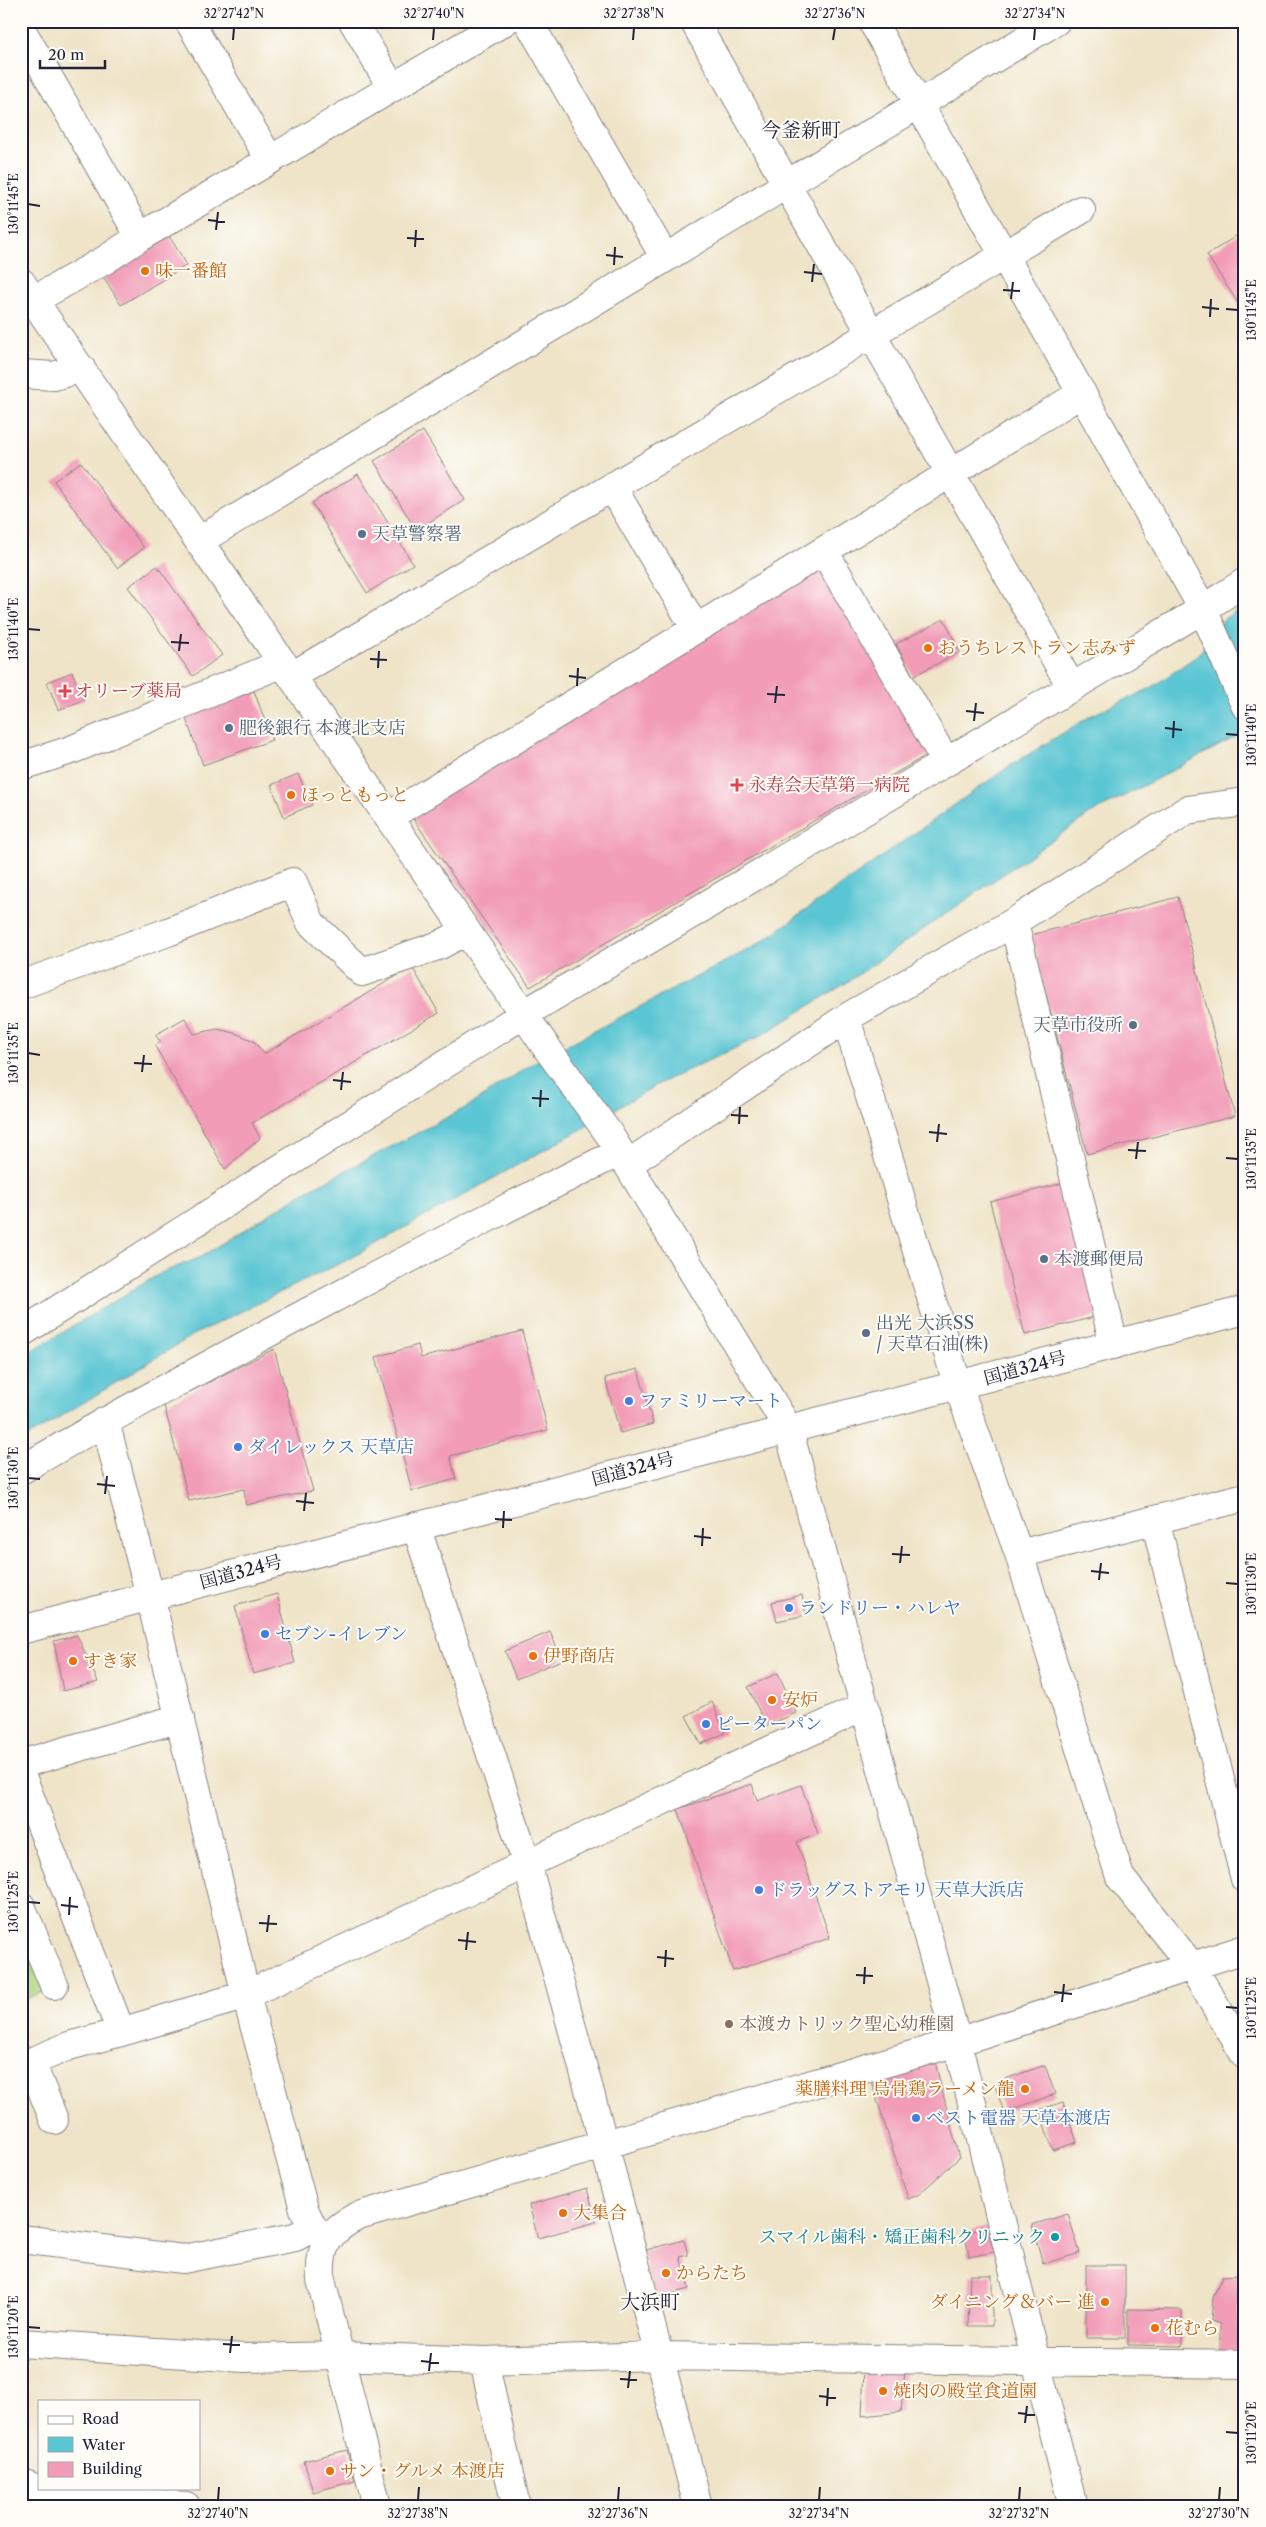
<svg xmlns="http://www.w3.org/2000/svg" width="1266" height="2527" font-family="'Libre Caslon Text','Noto Serif JP',serif">
<rect width="100%" height="100%" fill="#fdfcf7"/>
<filter id="ink" filterUnits="userSpaceOnUse"><feTurbulence type="fractalNoise" baseFrequency=".02" numOctaves="2"/><feDisplacementMap in="SourceGraphic" scale="10" xChannelSelector="R" yChannelSelector="G"/><feConvolveMatrix kernelMatrix="1 2 1 2 8 2 1 2 1" color-interpolation-filters="sRGB"/></filter>
<filter id="wash" filterUnits="userSpaceOnUse"><feTurbulence type="fractalNoise" baseFrequency=".0096" numOctaves="4" result="noise"/><feDisplacementMap in="SourceGraphic" scale="20" xChannelSelector="R" yChannelSelector="G"/><feGaussianBlur stdDeviation="1.12" result="paint"/><feColorMatrix in="noise" values="0 0 0 0 0 0 0 0 0 0 0 0 0 0 0 0 0 1.4 0 .05"/><feComposite in="paint" operator="in"/></filter>
<g filter="url(#wash)">
<rect width="100%" height="100%" fill="#efe4c8"/>
<path fill="#aed681" stroke="#687c5e" d="M21 1925 48 1990 21 2001Z"/>
<path fill="#5ac6d3" stroke="#3e7487" d="M1245 605V732L1090 814 846 983 759 1037 658 1084 580 1130 349 1259 195 1334 21 1441V1357L161 1273 201 1257 303 1193 467 1107 535 1062 757 945 1008 767 1094 714 1151 688 1198 655 1224 619Z"/>
<g id="blocks">
<path fill="#f29cb8" d="M1245 230V314L1207 255Z
M169 236 187 265 121 305 103 276Z
M423 431 465 500 416 530 374 461Z
M81 462 144 548 117 568 54 481Z
M358 474 413 564 367 593 312 503Z
M820 564 930 753 530 987 410 814Z
M157 566 222 655 193 676 128 587Z
M944 619 960 652 913 676 896 644Z
M72 672 84 700 58 710 47 682Z
M254 691 272 740 203 765 185 716Z
M298 774 312 805 284 817 271 785Z
M1178 897 1235 1116 1087 1154 1031 935Z
M412 967 439 1013 252 1123 260 1138 225 1169 155 1046 161 1042 155 1035 185 1018 194 1034 217 1029 235 1033 254 1041 264 1054Z
M1063 1183 1098 1316 1025 1335 990 1202Z
M522 1331 548 1430 450 1456 456 1479 412 1491 376 1357 418 1345 421 1358Z
M274 1349 313 1491 246 1505 244 1489 189 1501 164 1405Z
M638 1369 653 1424 620 1433 605 1378Z
M277 1594 295 1663 253 1674 235 1606Z
M802 1595 806 1615 777 1621 772 1602Z
M550 1632 562 1660 516 1679 505 1651Z
M77 1635 98 1682 63 1691 54 1641Z
M778 1673 796 1713 766 1726 748 1687Z
M712 1702 725 1733 701 1744 686 1716Z
M752 1784 757 1801 801 1785 818 1834 797 1842 830 1938 733 1971 678 1809Z
M934 2058 959 2158 918 2195 908 2199 870 2077Z
M1045 2065 1055 2094 1004 2112 994 2083Z
M1063 2102 1077 2142 1053 2150 1039 2110Z
M587 2188 596 2222 538 2238 529 2205Z
M1068 2214 1080 2253 1043 2264 1032 2225Z
M987 2227 994 2252 969 2257 965 2233Z
M684 2240 688 2255 680 2257 689 2289 655 2298 642 2251Z
M1086 2265H1125V2338H1086Z
M970 2275H992V2326H968Z
M1239 2275V2355L1220 2353V2324L1211 2321 1213 2297 1222 2276Z
M1128 2309 1182 2310V2346L1128 2345Z
M864 2369 905 2371 901 2412 862 2416Z
M347 2450 355 2481 313 2492 304 2461Z"/>
</g>
</g>
<g filter="url(#ink)">
<use href="#blocks" fill-opacity="0" stroke="#888382" stroke-width="1"/>
<g fill="none" stroke-linecap="round" stroke-linejoin="round">
<defs>
<path id="minor" d="M189 21 270 160
M353 21 392 88
M528 21 665 258
M694 21 1072 688
M872 21 1203 609 1245 705
M21 29 140 237
M21 282 544 1044 609 1134 788 1428 957 2042 1036 2362 1073 2506
M34 300 105 260 140 237 505 21
M21 374 54 376 81 368
M612 487 696 629
M199 541 1056 21
M824 551 946 762
M292 676 1081 210
M21 766 71 750 283 663
M388 817 1082 393
M1014 922 1114 1345
M21 985 168 932 293 882 311 923 362 972 440 945 466 931
M846 1018 958 1386 1019 1554 1120 1877 1191 1965 1245 2055
M628 1164 846 1018 1014 922 1187 810 1245 802
M21 1333 524 1014 1203 609 1245 582
M105 1421 150 1596 246 1995 304 2209 313 2228 328 2239
M21 1470C118 1413 217 1360 317 1307 417 1254 518 1201 620 1152
M1155 1520 1245 1879
M416 1526 527 1864 604 2144 698 2506
M1019 1554 1245 1497
M21 1764 180 1718
M21 1774 121 2032 246 1995 865 1706
M21 1906 54 1985
M54 2120 31 2062 69 2046 121 2032
M21 2239 183 2259 295 2237 313 2228
M21 2343 244 2358 339 2356 484 2361 658 2356 1245 2364
M484 2361 516 2506
M21 2482 51 2495 186 2506
M377 2506 321 2280C319 2247 327 2231 358 2216L957 2042 1245 1949"/>
<path id="highway" d="M21 1630 1245 1310"/>
</defs>
<use href="#minor" stroke="#888382" stroke-width="30"/>
<use href="#highway" stroke="#888382" stroke-width="30"/>
<use href="#minor" stroke="#fff" stroke-width="28"/>
<use href="#highway" stroke="#fff" stroke-width="28"/>
</g>
</g>
<path fill="none" stroke="#22223b" stroke-width="2" d="M233 40 234 28M433 40 434 28M633 40 634 28M833 40 835 28M1034 40 1035 28M28 204 40 206M208 220 225 222M216 230 218 212M407 238 424 239M415 247 416 230M606 255 623 257M614 265 615 247M804 272 822 274M812 282 814 264M1003 290 1020 291M1011 299 1013 282M1202 307 1219 309M1226 309 1238 310M1210 317 1211 299M28 629 40 630M171 642 189 643M179 651 181 634M370 659 387 660M378 668 379 651M569 676 586 678M577 686 578 668M767 694 785 695M775 703 777 686M966 711 984 713M974 721 976 703M1165 728 1182 730M1226 734 1238 735M1173 738 1174 721M28 1053 40 1055M134 1063 152 1064M142 1072 144 1055M333 1080 351 1082M341 1090 343 1072M532 1098 549 1099M540 1107 541 1090M731 1115 748 1116M739 1124 740 1107M929 1132 947 1134M937 1142 939 1124M1128 1150 1146 1151M1226 1158 1238 1159M1136 1159 1138 1142M28 1478 40 1479M97 1484 115 1486M105 1494 107 1476M296 1501 314 1503M304 1511 306 1493M495 1519 512 1520M503 1528 504 1511M694 1536 711 1538M702 1546 703 1528M892 1554 910 1555M900 1563 902 1546M1091 1571 1109 1573M1099 1580 1101 1563M1226 1583 1238 1584M28 1902 40 1903M61 1905 78 1907M69 1915 70 1897M259 1923 277 1924M267 1932 269 1915M458 1940 476 1942M466 1950 468 1932M657 1957 674 1959M665 1967 666 1950M856 1975 873 1976M864 1984 865 1967M1054 1992 1072 1994M1062 2002 1064 1984M1226 2007 1238 2008M28 2327 40 2328M223 2344 240 2345M230 2353 232 2336M421 2361 439 2363M429 2371 431 2353M620 2379 637 2380M628 2388 630 2371M819 2396 836 2398M827 2406 828 2388M1018 2413 1035 2415M1025 2423 1027 2406M1226 2432 1238 2433M218 2500 219 2487M418 2500 419 2487M618 2500 619 2487M819 2500 820 2487M1019 2500 1020 2487M1219 2500 1220 2487"/>
<g fill="#e8710a" stroke="#fdfcf7" stroke-width="2">
<circle cx="145" cy="271" r="5"/>
<circle cx="928" cy="648" r="5"/>
<circle cx="291" cy="795" r="5"/>
<circle cx="533" cy="1656" r="5"/>
<circle cx="73" cy="1661" r="5"/>
<circle cx="772" cy="1700" r="5"/>
<circle cx="1025" cy="2089" r="5"/>
<circle cx="563" cy="2213" r="5"/>
<circle cx="666" cy="2273" r="5"/>
<circle cx="1105" cy="2302" r="5"/>
<circle cx="1155" cy="2328" r="5"/>
<circle cx="883" cy="2391" r="5"/>
<circle cx="330" cy="2471" r="5"/>
</g>
<g fill="#5c6f8a" stroke="#fdfcf7" stroke-width="2">
<circle cx="362" cy="534" r="5"/>
<circle cx="229" cy="728" r="5"/>
<circle cx="1133" cy="1025" r="5"/>
<circle cx="1044" cy="1259" r="5"/>
<circle cx="866" cy="1333" r="5"/>
</g>
<g fill="#e0444e" stroke="#fdfcf7" stroke-width="2">
<path d="M62.5 683.5h5v5h5v5h-5v5h-5v-5h-5v-5h5z"/>
<path d="M734.5 777.5h5v5h5v5h-5v5h-5v-5h-5v-5h5z"/>
</g>
<g fill="#3f7fe0" stroke="#fdfcf7" stroke-width="2">
<circle cx="629" cy="1401" r="5"/>
<circle cx="238" cy="1447" r="5"/>
<circle cx="789" cy="1608" r="5"/>
<circle cx="265" cy="1634" r="5"/>
<circle cx="706" cy="1724" r="5"/>
<circle cx="759" cy="1890" r="5"/>
<circle cx="916" cy="2118" r="5"/>
</g>
<circle fill="#8d6e63" stroke="#fdfcf7" stroke-width="2" cx="729" cy="2024" r="5"/>
<circle fill="#0f9aa8" stroke="#fdfcf7" stroke-width="2" cx="1055" cy="2237" r="5"/>
<g text-anchor="middle" stroke-width="4" stroke-linejoin="round" paint-order="stroke">
<g font-size="18" fill="#c56008" stroke="#fdfcf7" text-anchor="start">
<text x="155" y="277">味一番館</text>
<text x="938" y="654">おうちレストラン志みず</text>
<text x="301" y="801">ほっともっと</text>
<text x="543" y="1662">伊野商店</text>
<text x="83" y="1667">すき家</text>
<text x="782" y="1706">安炉</text>
<text x="1015" y="2095" text-anchor="end">薬膳料理 烏骨鶏ラーメン龍</text>
<text x="573" y="2219">大集合</text>
<text x="676" y="2279">からたち</text>
<text x="1095" y="2308" text-anchor="end">ダイニング＆バー 進</text>
<text x="1165" y="2334">花むら</text>
<text x="893" y="2397">焼肉の殿堂食道園</text>
<text x="340" y="2477">サン・グルメ 本渡店</text>
</g>
<g font-size="18" fill="#4e5e75" stroke="#fdfcf7" text-anchor="start">
<text x="372" y="540">天草警察署</text>
<text x="239" y="734">肥後銀行 本渡北支店</text>
<text x="1123" y="1031" text-anchor="end">天草市役所</text>
<text x="1054" y="1265">本渡郵便局</text>
<text x="876" y="1329">出光 大浜SS<tspan x="876" dy="21">/ 天草石油(株)</tspan></text>
</g>
<g font-size="18" fill="#be3a42" stroke="#fdfcf7" text-anchor="start">
<text x="75" y="697">オリーブ薬局</text>
<text x="748" y="791">永寿会天草第一病院</text>
</g>
<g font-size="18" fill="#22223b" stroke="#fdfcf7">
<text transform="translate(1025 1368) rotate(-15)" y="6">国道324号</text>
<text transform="translate(633 1469) rotate(-15)" y="6">国道324号</text>
<text transform="translate(241 1572) rotate(-15)" y="6">国道324号</text>
</g>
<g font-size="18" fill="#366cbe" stroke="#fdfcf7" text-anchor="start">
<text x="639" y="1407">ファミリーマート</text>
<text x="248" y="1453">ダイレックス 天草店</text>
<text x="799" y="1614">ランドリー・ハレヤ</text>
<text x="275" y="1640">セブン-イレブン</text>
<text x="716" y="1730">ピーターパン</text>
<text x="769" y="1896">ドラッグストアモリ 天草大浜店</text>
<text x="926" y="2124">ベスト電器 天草本渡店</text>
</g>
<g font-size="18" fill="#785e54" stroke="#fdfcf7" text-anchor="start">
<text x="739" y="2030">本渡カトリック聖心幼稚園</text>
</g>
<g font-size="18" fill="#0d838f" stroke="#fdfcf7" text-anchor="end">
<text x="1045" y="2243">スマイル歯科・矯正歯科クリニック</text>
</g>
<g font-size="20" fill="#22223b" stroke="#fdfcf7">
<text x="801" y="137">今釜新町</text>
<text x="650" y="2309">大浜町</text>
</g>
</g>
<rect width="1266" height="2527" fill="none" stroke="#fdfcf7" stroke-width="55"/>
<rect x="38" y="2400" width="162" height="90" fill="#fdfcf7" stroke="#a5a5ac"/>
<rect x="48" y="2416" width="25" height="8" fill="#ffffff" stroke="#a5a5ac"/>
<text x="82" y="2424" font-size="15" fill="#22223b">Road</text>
<rect x="48" y="2437" width="25" height="15" fill="#5ac6d3" stroke="#a5a5ac"/>
<text x="82" y="2450" font-size="15" fill="#22223b">Water</text>
<rect x="48" y="2462" width="25" height="15" fill="#f29cb8" stroke="#a5a5ac"/>
<text x="82" y="2474" font-size="15" fill="#22223b">Building</text>
<path d="M40 60v8h65v-8" fill="none" stroke="#22223b" stroke-width="2.5"/>
<text x="48" y="60" font-size="15" fill="#22223b" stroke="#fdfcf7" stroke-width="4" paint-order="stroke">20 m</text>
<rect x="28" y="28" width="1210" height="2472" fill="none" stroke="#22223b" stroke-width="2"/>
<g font-size="12" text-anchor="middle" fill="#22223b">
<text x="234" y="18">32°27'42"N</text>
<text x="434" y="18">32°27'40"N</text>
<text x="634" y="18">32°27'38"N</text>
<text x="835" y="18">32°27'36"N</text>
<text x="1035" y="18">32°27'34"N</text>
<text transform="translate(14 204) rotate(-90)" y="4">130°11'45"E</text>
<text transform="translate(1252 310) rotate(-90)" y="4">130°11'45"E</text>
<text transform="translate(14 629) rotate(-90)" y="4">130°11'40"E</text>
<text transform="translate(1252 735) rotate(-90)" y="4">130°11'40"E</text>
<text transform="translate(14 1053) rotate(-90)" y="4">130°11'35"E</text>
<text transform="translate(1252 1159) rotate(-90)" y="4">130°11'35"E</text>
<text transform="translate(14 1478) rotate(-90)" y="4">130°11'30"E</text>
<text transform="translate(1252 1584) rotate(-90)" y="4">130°11'30"E</text>
<text transform="translate(14 1902) rotate(-90)" y="4">130°11'25"E</text>
<text transform="translate(1252 2008) rotate(-90)" y="4">130°11'25"E</text>
<text transform="translate(14 2327) rotate(-90)" y="4">130°11'20"E</text>
<text transform="translate(1252 2433) rotate(-90)" y="4">130°11'20"E</text>
<text x="218" y="2518">32°27'40"N</text>
<text x="418" y="2518">32°27'38"N</text>
<text x="618" y="2518">32°27'36"N</text>
<text x="819" y="2518">32°27'34"N</text>
<text x="1019" y="2518">32°27'32"N</text>
<text x="1219" y="2518">32°27'30"N</text>
</g>
</svg>
